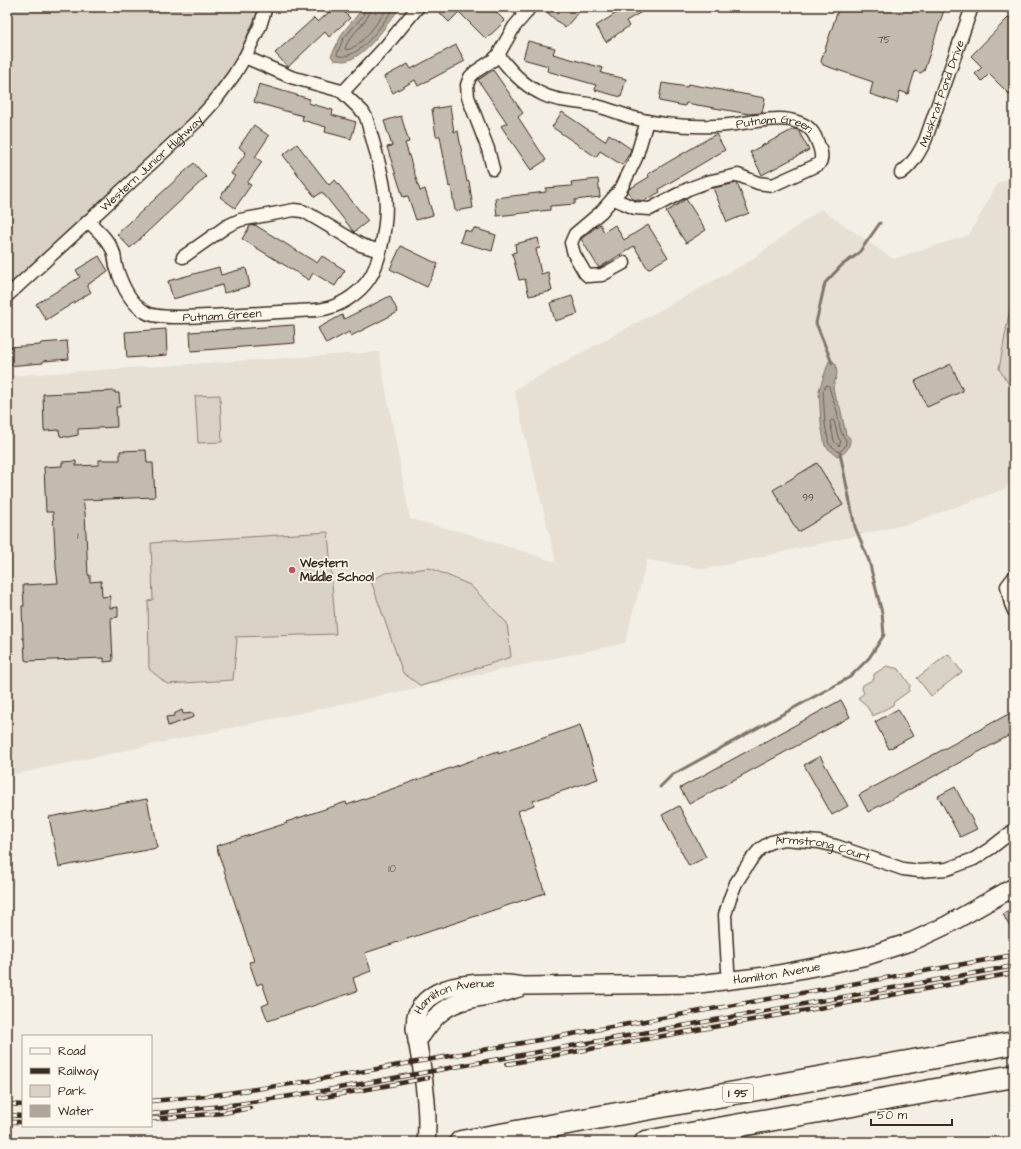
<svg xmlns="http://www.w3.org/2000/svg" width="1021" height="1149" font-family="'Architects Daughter',sans-serif">
<rect width="100%" height="100%" fill="#f3efe4"/>
<filter id="ink" filterUnits="userSpaceOnUse"><feTurbulence type="fractalNoise" baseFrequency=".025" numOctaves="2"/><feDisplacementMap in="SourceGraphic" scale="8" xChannelSelector="R" yChannelSelector="G"/><feConvolveMatrix kernelMatrix="1 2 1 2 8 2 1 2 1" color-interpolation-filters="sRGB"/></filter>
<g filter="url(#ink)">
<path fill="#e5dfd4" d="M1014 177V303H1011L999 369 1014 392V477L1005 489 908 524 706 569 647 560 625 643 7 776V376L379 352 410 519 465 533 556 562 514 390 750 261 821 209 893 259 969 235 998 183Z"/>
<path fill="#d8d1c6" stroke="#8a7e72" d="M7 7H258L256 16 235 63 218 88 194 116 91 209 7 288Z
M1011 303H1014V392L999 369Z
M220 395 222 442 198 443 195 396Z
M328 532 336 634 235 637 237 640 233 680 167 684 149 669 148 601 153 600 151 543Z
M430 568 470 585 507 623 511 657 421 686 403 673 371 581 385 573Z
M948 654 962 672 931 696 917 678Z
M887 666 899 669 910 685 909 691 894 702 893 705 873 716 865 704 858 698 864 693 862 689 863 685 874 679V674Z"/>
<path fill="#afa69a" stroke="#817468" d="M363 7H401C388 22 365 59 344 61 341 61 337 60 334 60L331 56 343 32 359 13Z
M832 360 836 364 837 374 833 387 835 397 840 407 846 434 850 438C850 448 847 453 837 456L825 446 821 424 819 390 829 361Z"/>
<g fill="none" stroke-linecap="round" stroke-linejoin="round">
<path stroke="#695c50" stroke-width="1" d="M366 7 363 16 343 39 337 54 338 56C361 60 382 23 395 7
M371 7C370 22 350 33 345 48L346 50C363 47 378 20 389 7
M827 385 829 386C831 396 834 402 837 411 839 421 839 432 846 440 846 446 844 449 839 452L829 444 825 424 823 391Z
M832 420 834 421 838 437 841 442 839 446 834 441 830 422Z"/>
<path stroke="#817468" stroke-width="3" d="M832 363 816 323 825 283 842 265 858 254 880 223
M660 787 672 775 850 677 869 658 884 635 882 613 869 561 855 527 840 453"/>
</g>
<path fill="#c3bbb0" stroke="#3b2a1e" d="M335 7H339L350 18 329 37 325 32 288 67 275 53 314 18 318 22Z
M444 7H491L505 21 486 39 459 12 449 22 439 12Z
M541 7H583L565 28Z
M615 7H650L626 21 629 26 606 42 596 26 618 12Z
M839 7H945L924 71 920 73 915 71 908 94 900 91 897 103 870 94 873 82 823 65 821 61Z
M1009 17 1014 22V99L989 74 982 81 975 74 982 67 971 56Z
M528 41 555 48 553 54 603 68 601 73 626 79 621 97 595 90 596 85 547 71 548 66 523 59Z
M456 45 465 61 418 86 415 80 393 93 384 77 408 64 411 69Z
M493 70 523 113 518 117 546 160 531 170 501 126 507 123 478 80Z
M662 83 687 87 688 84 765 98 762 113 749 114 686 103 685 106 659 101Z
M259 84 310 99 308 103 333 110 332 115 356 122 351 139 325 132 326 127 302 120 303 116 254 102Z
M450 106 454 132 458 131 467 182 469 181 473 208 455 211 451 186 449 187 440 136H436L432 109Z
M562 112 605 141 609 134 631 149 630 153 622 165 600 151 596 157 552 127Z
M401 116 409 142 405 143 420 191 425 189 433 215 416 220 408 196 403 197 387 147 392 146 384 121Z
M254 125 269 136 255 157 262 162 247 183 251 185 235 208 220 197 235 176 231 174 246 153 239 147Z
M794 129 798 130 809 150 762 175 750 152Z
M716 134 725 150 659 189 660 192 644 201 632 199 628 191 629 189 649 177 648 174Z
M297 144 329 185 335 180 368 221 354 232 322 192 315 197 283 155Z
M194 163 206 177 130 248 117 234Z
M598 179 600 197 575 200V204L550 206V210L497 216 495 198 546 192V188L572 186 571 182Z
M737 183 749 213 727 222 713 188Z
M686 199 706 230 686 243 666 212Z
M600 224 604 232 615 225 624 240 648 225 668 257 648 269 634 246 599 268 581 239Z
M255 225 317 263 322 256 345 270 335 286 313 273 309 280 242 239 250 226Z
M474 228 496 235 492 251 460 242 464 230 472 232Z
M538 238 540 248 536 249 541 274 548 272 552 291 529 296 525 279 519 280 512 253 516 252 515 244Z
M401 246 438 264 427 287 390 269Z
M99 256 108 271 87 285 91 292 46 320 36 304 80 277 76 270Z
M219 267 221 275 246 268 250 286 224 293 222 285 173 299 168 281Z
M390 296 398 312 351 336 349 332 326 344 318 328 342 315 344 319Z
M572 296 578 314 555 321 550 303Z
M294 325 295 343 191 351 190 332Z
M166 329 167 355 127 358 125 332Z
M67 341 69 359 43 361V363L7 366V347L40 345 41 343Z
M951 364 963 391 927 407 915 381Z
M115 391V393H119L120 407H116L117 427 78 429V435L68 437 60 436 59 430 44 431 43 394Z
M146 450 147 463H153L155 497 83 500 85 513 88 575H90V582L101 581 102 597 110 596V608L118 607V617L111 618 113 661 104 662V658L27 661 25 660 24 639H23L22 606H24L23 585 58 583 56 568 53 512H46L44 467 62 466V462L76 461V466L99 465V460H120V451Z
M817 463 843 505 798 532 773 490Z
M841 700 850 717 689 804 680 788Z
M898 709 913 736 889 749 875 722Z
M182 710 183 714 193 713 194 717 168 726 166 717 174 716V714Z
M1014 711V733L868 812 859 795Z
M580 725 598 779 533 801 534 805 518 811 545 893 365 953 371 971 353 978 357 991 268 1021 262 1006 269 1003 262 983 257 985 249 962 254 961 216 846 287 823 286 822 346 802 347 805 498 751V754Z
M820 756 848 806 832 815 804 765Z
M955 787 977 829 960 837 938 796Z
M147 799 157 848 59 867 49 817Z
M679 806 706 857 689 866 662 815Z
M1014 909V935L1003 914Z"/>
<g fill="none" stroke-linecap="round" stroke-linejoin="round">
<defs>
<g id="minor">
<path d="M518 7 525 14 530 7"/>
<path id="s1" d="M498 55C510 70 522 84 540 93 556 102 576 101 593 105 607 108 620 114 634 118 660 125 687 127 715 126 737 126 769 116 790 120 804 123 812 127 817 141 820 148 824 157 819 164L773 185 758 183 738 175 707 182 688 189 650 209 635 208 614 199"/>
<path d="M343 92 385 47 418 7"/>
<path d="M493 169 488 149 468 97 467 85 470 77 475 72 493 60 498 55 514 27 525 14"/>
<path id="s2" d="M901 173C913 164 919 153 925 141L972 7"/>
<path id="s3" d="M88 221C97 230 108 239 113 251 115 256 115 261 116 266 121 283 130 304 147 313 162 321 223 315 243 314 261 313 280 312 298 311 308 310 318 311 328 308 344 304 360 292 369 279 382 260 388 216 385 194 382 170 373 141 366 117L363 112 341 91 291 77 245 57"/>
<path d="M183 257 227 226 240 220 294 210 302 211 307 213 361 245 380 251"/>
<path d="M624 263 602 275 588 276 585 273 574 254 571 243 575 234 601 212 621 189 636 158 647 121"/>
<path id="s4" d="M7 296 168 148 196 122 214 102 234 75 245 57 260 26 266 7"/>
<path d="M1014 577 1007 586 1011 604 1014 611"/>
<path id="s5" d="M731 981 728 970 725 915 730 898 736 883 750 861 760 849 771 842 784 839 819 842 836 846 903 869 919 871 947 869 974 859 991 848 1014 830"/>
</g>
<g id="secondary">
<path d="M417 1041C424 1033 430 1022 438 1015 457 998 476 999 498 994 505 993 512 990 519 988"/>
<path id="s6" d="M426 1142C430 1108 421 1062 415 1028 416 1024 415 1019 416 1016 429 978 492 981 523 986L699 984 773 975 835 963 867 956 913 941 947 925 1014 887"/>
</g>
<path id="motorway" d="M461 1142 1014 1043
M646 1142 1014 1076"/>
</defs>
<use href="#minor" stroke="#3b2a1e" stroke-width="15"/>
<use href="#secondary" stroke="#3b2a1e" stroke-width="20"/>
<use href="#motorway" stroke="#3b2a1e" stroke-width="25"/>
<use href="#minor" stroke="#fbf7ec" stroke-width="12"/>
<use href="#secondary" stroke="#fbf7ec" stroke-width="17"/>
<use href="#motorway" stroke="#fbf7ec" stroke-width="22"/>
<defs>
<path id="rail" d="M507 1064 1014 973
M319 1098 428 1078
M151 1101 207 1096 304 1082 1014 955
M7 1104 23 1105
M151 1114 239 1104 322 1091 1014 966
M7 1115 23 1116
M151 1119 224 1113 250 1108
M7 1122H23"/>
</defs>
<use href="#rail" stroke="#3b2a1e" stroke-width="4.5"/>
<use href="#rail" stroke="#fbf7ec" stroke-width="3" stroke-dasharray="9" stroke-linecap="butt"/>
</g>
</g>
<circle fill="#d1495b" stroke="#fbf7ec" stroke-width="1.5" cx="292" cy="570" r="4"/>
<g text-anchor="middle" stroke-width="3.5" stroke-linejoin="round" paint-order="stroke">
<g font-size="10" fill="#5d4e42">
<text x="884" y="43">75</text>
<text x="808" y="501">99</text>
<text x="78" y="539">1</text>
<text x="392" y="872">10</text>
</g>
<rect fill="#fbf7ec" stroke="#75685c" stroke-width="1" x="723" y="1084" width="30" height="18" rx="3"/>
<g font-size="11" font-weight="bold" fill="#3b2a1e">
<text x="738" y="1097">I 95</text>
</g>
<g font-size="12" fill="#3b2a1e" stroke="#fbf7ec">
<text dy="4" stroke="none"><textPath href="#s2" startOffset="91">Muskrat Pond Drive</textPath></text>
<text dy="4" stroke="none"><textPath href="#s1" startOffset="297">Putnam Green</textPath></text>
<text dy="4" stroke="none"><textPath href="#s4" startOffset="196">Western Junior Highway</textPath></text>
<text dy="4" stroke="none"><textPath href="#s3" startOffset="188">Putnam Green</textPath></text>
<text dy="4" stroke="none"><textPath href="#s5" startOffset="208">Armstrong Court</textPath></text>
<text dy="4" stroke="none"><textPath href="#s6" startOffset="501">Hamilton Avenue</textPath></text>
<text dy="4" stroke="none"><textPath href="#s6" startOffset="174">Hamilton Avenue</textPath></text>
</g>
<g font-size="12" font-weight="bold" fill="#3b2a1e" stroke="#fbf7ec" text-anchor="start">
<text x="300" y="567">Western<tspan x="300" dy="14">Middle School</tspan></text>
</g>
</g>
<rect width="1021" height="1149" fill="none" stroke="#fbf7ec" stroke-width="24"/>
<rect x="12" y="12" width="997" height="1125" fill="none" stroke="#3b2a1e" stroke-width="1.5" filter="url(#ink)"/>
<rect x="22" y="1035" width="130" height="92" fill="#fbf7ec" stroke="#aea59a"/>
<rect x="30" y="1048" width="20" height="6" fill="#fbf7ec" stroke="#aea59a"/>
<text x="58" y="1055" font-size="12" fill="#3b2a1e">Road</text>
<rect x="30" y="1068" width="20" height="6" fill="#3b2a1e" stroke="#aea59a"/>
<text x="58" y="1075" font-size="12" fill="#3b2a1e">Railway</text>
<rect x="30" y="1085" width="20" height="12" fill="#d8d1c6" stroke="#aea59a"/>
<text x="58" y="1095" font-size="12" fill="#3b2a1e">Park</text>
<rect x="30" y="1105" width="20" height="12" fill="#afa69a" stroke="#aea59a"/>
<text x="58" y="1115" font-size="12" fill="#3b2a1e">Water</text>
<path d="M871 1119v6h81v-6" fill="none" stroke="#3b2a1e" stroke-width="2"/>
<text x="877" y="1119" font-size="12" fill="#3b2a1e" stroke="#fbf7ec" stroke-width="3" paint-order="stroke">50 m</text>
</svg>
